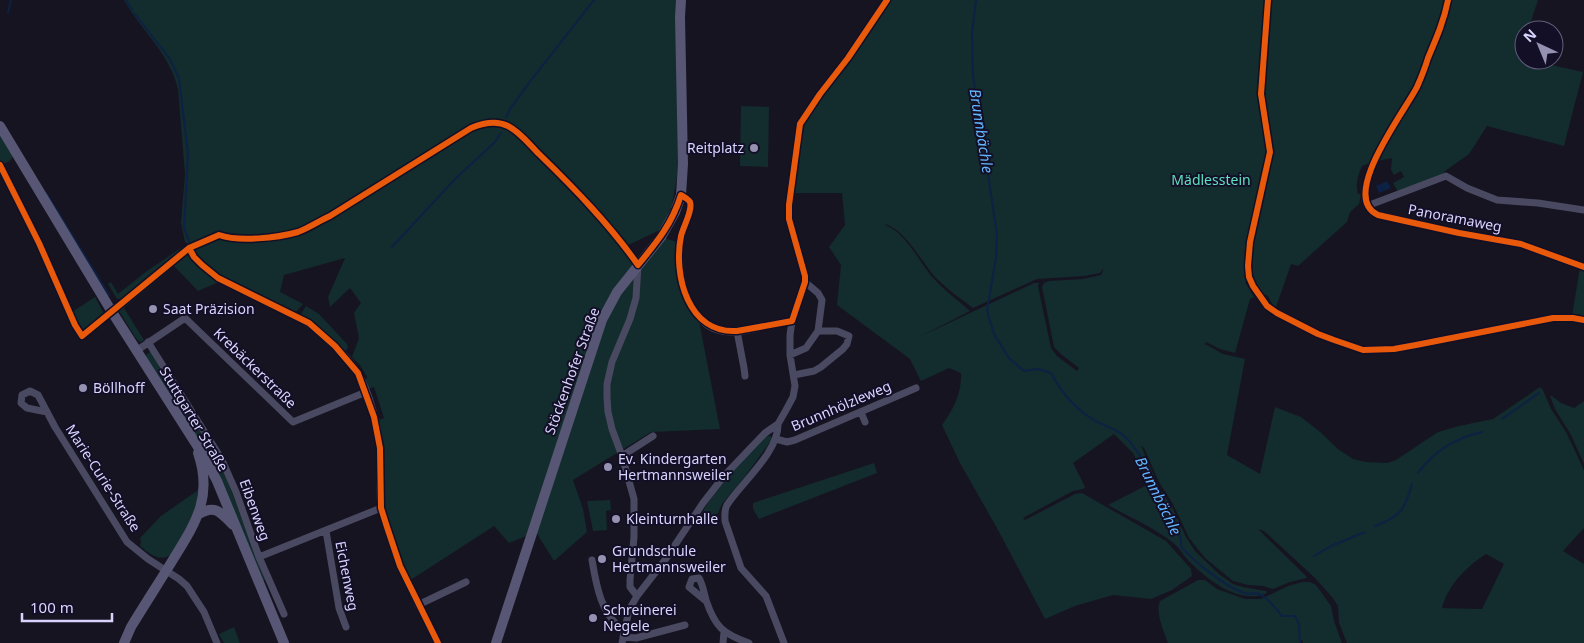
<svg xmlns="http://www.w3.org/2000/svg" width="1584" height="643" font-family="'Noto Sans',sans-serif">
<rect width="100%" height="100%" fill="#161421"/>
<path fill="#132c2d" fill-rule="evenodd" d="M124 0H678V171L672 205 660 230 626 246 567 179 510 124C500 119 488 120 477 124 457 131 439 146 421 157 383 182 344 208 303 228 279 236 253 236 228 237L220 230 190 245 185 242 181 223 185 174 178 89C169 52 142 32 124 0Z
M890 0H1538L1528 30H1524V43L1519 58 1583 72 1564 146 1487 126 1469 154 1445 171 1441 176 1398 192 1393 183 1404 177 1401 171 1394 175 1391 170 1392 158 1373 162 1362 166C1358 175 1355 184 1358 194H1361L1359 204 1350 212 1347 222 1298 266 1291 264 1275 310 1268 296 1258 292 1251 278 1245 282 1254 297 1250 299 1235 353 1220 349 1206 342 1205 344 1223 354 1245 359 1227 455 1260 474 1275 407 1301 417 1319 431 1338 449 1353 459 1366 462 1387 463 1396 460 1438 432 1459 426 1493 419 1540 387 1543 390 1551 409 1566 432 1584 470V528L1563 551 1584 564V643H1347L1339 623 1338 606 1332 597 1314 577 1264 531 1258 529 1306 576 1307 578 1290 582 1273 589 1263 586 1248 585 1233 581 1205 558 1189 538 1173 504 1159 482 1144 448 1141 446 1160 489 1172 507 1186 537 1195 551 1219 574 1233 584 1243 587 1266 591 1267 593C1239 606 1205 578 1187 559 1182 553 1178 546 1172 542 1153 527 1129 517 1108 505L1149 484 1133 453 1114 434 1073 463 1085 487 1083 489 1073 491 1023 518 1025 520 1075 494 1082 493 1166 541 1191 569 1192 576 1172 590 1151 599 1113 595 1075 606 1045 619 998 530 960 463 942 425C953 410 962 393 961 373L949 368 921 381 910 359 837 305 841 265 829 247 845 225 842 193H790L801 131 807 116ZM885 224C907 231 921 262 936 278 947 289 961 299 973 308L1037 279 1084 276 1100 273 1104 268 1101 275 1083 279 1049 281 1044 283 1042 287 1054 347 1062 355 1079 368 1077 371 1057 356 1051 348 1038 286 1039 283H1034L921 336 970 311C959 301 945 291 935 280 918 262 909 235 885 225ZM1486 554 1504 564 1482 609 1442 608C1448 585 1466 567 1486 554Z
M741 106 769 107 768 167 740 166Z
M489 124C502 124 511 129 521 138 549 166 578 195 604 225 615 237 631 251 633 266L602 320 661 237 680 243 684 288 698 316 720 429 651 432 573 480 583 509 587 532 554 561 536 532 509 543 494 526 409 581 394 539 385 510 382 442 378 420 384 418 374 387 368 389 365 380 367 377 360 365 352 357 359 338 354 313 361 303 350 288 330 307 328 297 345 258 284 275 280 292 303 304 295 313C265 299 209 280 193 250 204 233 261 241 281 237 305 233 326 219 347 207 389 182 429 156 470 130Z
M0 135 13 157C10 161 5 165 0 163Z
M181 248 183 251 125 298 117 299 108 284 111 282 118 294 147 271Z
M186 253C199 261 208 273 221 281L198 291 174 266 124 308 144 340 140 342 135 337 118 309Z
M1580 267 1584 268V318L1572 316Z
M95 297 104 314 81 331 72 312Z
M306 306 319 314 347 344 348 348 345 351 342 350 316 324 301 314Z
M150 352 152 353 212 450 228 482 265 580 262 581 245 543 147 358 146 355Z
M1552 396 1561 403 1574 408 1584 401V464L1571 435 1555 409 1550 396Z
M766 434 773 438 746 475 722 504 718 513 694 526C713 491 740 463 766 434Z
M874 463 877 473 759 519 753 509V503Z
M201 488 199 503 173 554C160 563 150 554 140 546L141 542 140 538 161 516Z
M610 500 611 510 606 511 607 530 593 531 587 501Z
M1198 580H1205L1217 589 1245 599H1261L1288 586 1302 582H1310L1316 585 1331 606 1334 621 1342 643H1303V641L1301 640 1300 643H1168C1164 631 1155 613 1160 601Z
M234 627 240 643H224L219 634Z"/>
<path fill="#0d2144" d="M1387 181 1391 188 1379 193 1376 186Z"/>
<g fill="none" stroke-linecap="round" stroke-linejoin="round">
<path stroke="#0d2144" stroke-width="2" d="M126 0 132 10
M976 0 972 33 973 76 997 234 996 257 987 311 994 334 1009 358 1024 371 1038 369 1051 373C1061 392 1075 409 1094 420 1104 426 1115 428 1124 436 1140 450 1149 473 1158 491 1166 507 1173 523 1181 539V546C1191 560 1228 588 1244 593 1249 595 1254 592 1259 594 1268 598 1276 608 1282 616H1295L1299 624 1300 643
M8 13 11 0
M134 13 170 59 179 79 188 154 184 228 190 243
M506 117 510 109 532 79 594 0
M46 193 109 295
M392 247 455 179 494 143 501 133
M1502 419 1539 393
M1418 473C1434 451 1455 438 1482 432
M1375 526C1401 516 1404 511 1412 484
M1314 556 1331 546 1365 532"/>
<path stroke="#4a4962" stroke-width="7" d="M1373 162C1368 178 1357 200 1373 213L1459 233 1521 244 1584 267
M681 195 690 202C691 216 682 229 680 243 677 276 688 332 731 332 751 332 772 323 792 321
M1367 206 1446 176 1467 188 1497 200 1538 203 1584 210
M112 312 189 248
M297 317C317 327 346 353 358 373 370 393 378 426 380 449 381 469 377 491 382 510 393 557 416 601 438 643
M737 331 744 368 745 376
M148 342 221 458 236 492 259 557 284 614
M136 351 185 318 293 422 366 392
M790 355 806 348 818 331 822 300 818 293 805 282
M794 375 814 371 821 367 843 349 847 344 849 336 837 331H818
M47 412 27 408 21 403 22 395 30 391 38 395 55 427 127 542 148 559 179 579 187 586 204 612 217 643
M861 412 865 422
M778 424C779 452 741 483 727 505 724 510 725 515 725 521L741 568 766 596 784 643
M776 439 787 442 795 440 916 388
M622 456 653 436
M326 531 339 608 346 627
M259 557 381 508
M592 560C596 584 601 616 624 630
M637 596 630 587V580L634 537V499L622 456 612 429 608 412 607 397V384L612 362 630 319 636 298 638 265
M706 601 689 587 692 579 699 578C703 585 704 593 706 600 715 627 723 634 749 643
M418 605 466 582
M623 637 636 638 685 625
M622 643 629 610 637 596 665 560 703 503 724 476 765 433 778 424 786 410 793 397 795 386 790 355V335L792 321 805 282V276L789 219V205L800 124 820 94 848 58 887 0
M723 643 724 632"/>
<path stroke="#575674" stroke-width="10" d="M0 126 112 312 205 458 217 481 284 643
M199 514C216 504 221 513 233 525
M124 643 131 627C145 604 160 581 174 558 196 522 213 497 198 453
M496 643 602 320 617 292 661 237 675 212 681 195 683 164 680 17 681 0"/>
<defs>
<path id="cycleway" d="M1268 0 1261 94 1270 152 1250 242 1248 266 1249 277 1253 286 1267 306 1277 313 1318 334 1334 340 1363 350 1394 349 1416 345 1553 318H1573L1584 320
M1448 0C1444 21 1436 39 1428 58 1425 68 1421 78 1417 87 1405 111 1338 197 1378 215L1459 233 1521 244 1584 267
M0 165 39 243 75 325 82 336 189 248 219 235C239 242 277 238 298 232 309 228 319 221 330 216L471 128C483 123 496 120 508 126 520 132 530 145 539 154 575 189 610 225 638 265 657 242 672 224 681 195 684 197 688 199 690 202 693 210 683 227 681 236 673 275 688 334 737 331L792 321 805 282V276L789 219V205L800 124 820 94 848 58 887 0
M189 248 194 257 202 265 218 278 309 323 335 346 358 373 374 417 380 448 381 508 387 527 400 566 438 643"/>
</defs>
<use href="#cycleway" stroke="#130f26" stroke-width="9"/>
<use href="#cycleway" stroke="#e8590c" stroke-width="6"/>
</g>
<g fill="#9591b1" stroke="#130f26" stroke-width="2">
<circle cx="754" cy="148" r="5"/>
<circle cx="153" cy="309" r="5"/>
<circle cx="83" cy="388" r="5"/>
<circle cx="608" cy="467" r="5"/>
<circle cx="616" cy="519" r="5"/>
<circle cx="602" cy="559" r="5"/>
<circle cx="593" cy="618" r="5"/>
</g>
<g text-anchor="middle" stroke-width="4" stroke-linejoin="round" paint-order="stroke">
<g font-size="14" fill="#d9d4ff" stroke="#130f26" text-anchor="start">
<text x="744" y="153" text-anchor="end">Reitplatz</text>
<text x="163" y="314">Saat Präzision</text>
<text x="93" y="393">Böllhoff</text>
<text x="618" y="464">Ev. Kindergarten<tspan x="618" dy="16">Hertmannsweiler</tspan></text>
<text x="626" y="524">Kleinturnhalle</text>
<text x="612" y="556">Grundschule<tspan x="612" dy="16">Hertmannsweiler</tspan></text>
<text x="603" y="615">Schreinerei<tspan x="603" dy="16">Negele</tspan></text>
</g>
<g font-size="14" fill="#5fe0c0" stroke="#130f26">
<text x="1211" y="185">Mädlesstein</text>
</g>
<g font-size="14" fill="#d9d4ff" stroke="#130f26">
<text transform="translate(1455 218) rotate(11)" y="5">Panoramaweg</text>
<text transform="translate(255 368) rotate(44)" y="5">Krebäckerstraße</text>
<text transform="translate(572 371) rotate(-70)" y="5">Stöckenhofer Straße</text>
<text transform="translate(841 406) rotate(-23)" y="5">Brunnhölzleweg</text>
<text transform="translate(194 419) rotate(59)" y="5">Stuttgarter Straße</text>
<text transform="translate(103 478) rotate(57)" y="5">Marie-Curie-Straße</text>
<text transform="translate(255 510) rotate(70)" y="5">Eibenweg</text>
<text transform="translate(347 576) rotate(79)" y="5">Eichenweg</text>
</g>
<g font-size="15" font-style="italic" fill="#62b6ff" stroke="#130f26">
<text transform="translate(981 131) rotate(81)" y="5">Brunnbächle</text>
<text transform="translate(1158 496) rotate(64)" y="5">Brunnbächle</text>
</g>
</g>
<g transform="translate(1539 45) rotate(316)"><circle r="24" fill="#130f26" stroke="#625e7d"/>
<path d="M0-4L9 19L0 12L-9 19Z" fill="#9591b1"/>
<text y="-8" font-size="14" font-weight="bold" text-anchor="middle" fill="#d9d4ff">N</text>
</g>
<path d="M22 613v8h90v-8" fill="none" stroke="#d9d4ff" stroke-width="2.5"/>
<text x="30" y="613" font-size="15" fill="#d9d4ff" stroke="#130f26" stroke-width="4" paint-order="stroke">100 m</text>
</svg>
